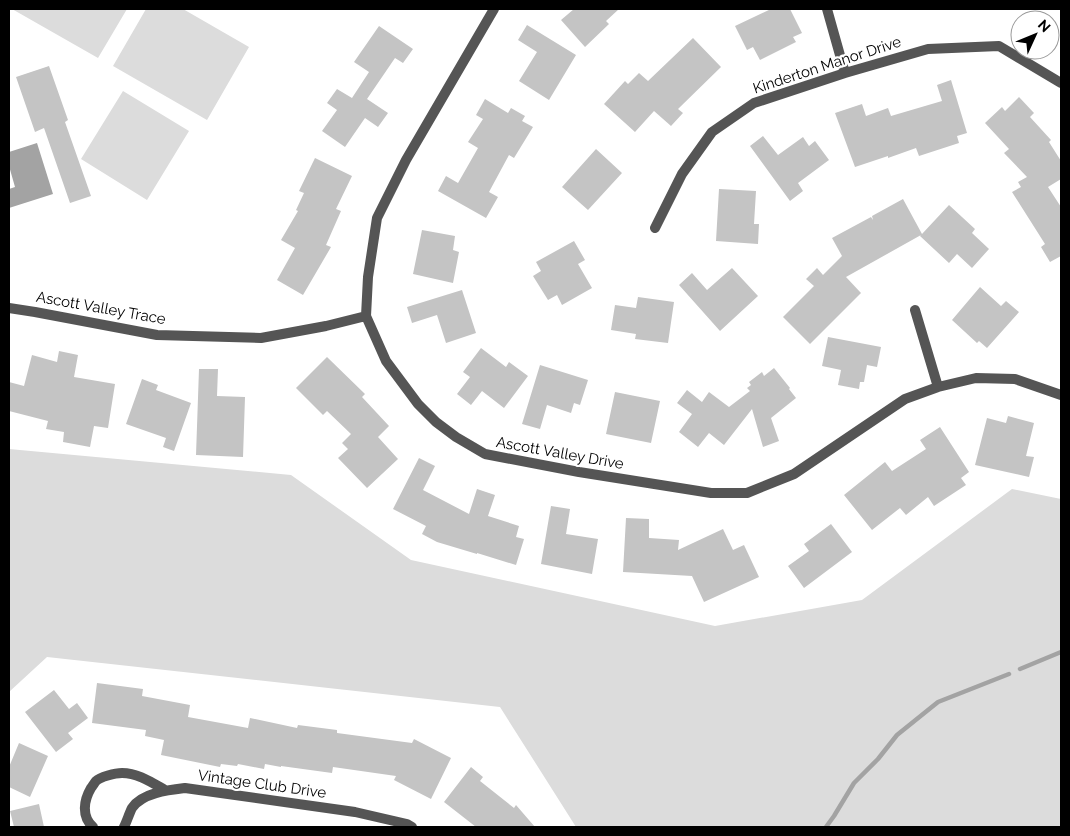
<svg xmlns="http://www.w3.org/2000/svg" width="1070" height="836" font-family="Raleway,sans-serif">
<rect width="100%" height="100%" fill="#fff"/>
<path fill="#dcdcdc" d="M12 9H127L98 58Z
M146 9H183L249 47 207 120 113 66Z
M123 91 189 131 147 200 81 159Z
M9 449 291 475 411 560 715 626 862 600 1012 489 1061 499V827H576L500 707 47 657 9 692Z"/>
<path fill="#a3a3a3" d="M37 143 53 194 9 208V189L15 187 9 166V152Z"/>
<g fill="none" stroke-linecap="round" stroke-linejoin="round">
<path stroke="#a3a3a3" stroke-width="4.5" d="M1020 669 1061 652
M826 827 834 816 854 783 878 759 897 735 938 702 1009 674"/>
</g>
<path fill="#c4c4c4" d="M574 9H619L606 21 609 24 585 47 561 20Z
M771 9H790L802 33 793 37 796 42 760 60 753 47 747 50 735 26Z
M527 25 576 55 549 100 519 81 537 52 518 40Z
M379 26 413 49 403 63 395 58 367 99 388 113 378 127 365 118 345 147 322 131 337 110 327 103 337 89 352 98 369 72 354 62Z
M693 38 721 67 678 109 683 113 671 126 654 111 635 132 604 104 625 81 628 84 639 73 648 81Z
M49 66 68 120 65 122 91 196 70 203 44 128 35 132 16 77Z
M951 80 967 133 957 136 959 143 919 156 916 148 888 158V156L855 167 835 113 862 104 866 116 888 108 891 116 942 101 937 85Z
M1019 97 1034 113 1030 117 1051 140 1049 142 1061 161V179L1048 187 1061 207V256L1050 262 1041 247 1045 244 1012 192 1021 187 1018 182 1027 177 1004 153 1009 149 985 123 1002 107 1005 111Z
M485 99 508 113 511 108 525 116 522 121 533 127 514 158 509 155 489 192 498 197 486 218 438 191 446 176 458 183 478 148 468 142 483 119 476 115Z
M763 136 778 155 803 137 809 146 815 141 829 160 798 183 803 191 790 201 750 146Z
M596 149 622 173 588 210 562 187Z
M315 158 352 176 336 209 341 211 326 245 331 247 303 295 277 280 295 248 281 240 298 211 296 210 304 193 299 191Z
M719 189 756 191 754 224H759L758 244 716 241Z
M903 199 922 234 949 205 975 229 972 233 989 249 972 268 957 254 949 263 920 236 921 235 846 277 861 293 810 344 783 317 814 286 806 279 817 268 823 275 842 256 832 238 871 217 873 220 872 216Z
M422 230 455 236 453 250 459 252 453 283 413 274Z
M574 241 585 260 578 264 592 288 562 305 557 295 548 300 533 276 541 271 536 262Z
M732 268 758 296 720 331 679 285 692 273 707 290Z
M980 287 1001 306 1006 301 1019 312 987 348 979 341 977 343 952 320Z
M462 290 476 333 446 343 437 315 412 323 407 307Z
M638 297 674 302 668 343 635 339 636 334 611 330 615 305 636 308Z
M828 337 881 347 877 367 867 365 864 382H860L859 389 838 385 841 370 822 366Z
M481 348 506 367 509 362 528 376 504 408 482 391 471 405 457 394 470 377 463 372Z
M59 351 78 355 74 377 115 384 108 428 94 426 90 447 63 442 64 432 46 429 48 421 9 411V382L24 386 32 355 57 362Z
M327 357 365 394 362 397 389 426 378 437 398 459 367 488 338 458 348 449 342 443 351 434 327 411 323 415 296 388Z
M540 365 588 380 580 405 574 403 571 413 547 405 540 429 522 424Z
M774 368 790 388 789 389 796 398 771 418 779 441 763 447 752 409 724 445 709 433 698 447 679 432 692 414 677 403 687 390 702 402 709 392 729 407 750 391 747 388 751 385 749 382 762 372 764 376Z
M199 369H218L217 396 245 397 243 457 196 455Z
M142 379 158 385 156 390 191 403 174 451 163 447 166 438 126 424Z
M615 392 660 401 651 443 606 434Z
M1008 416 1034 423 1026 456 1034 457 1029 477 975 465 987 418 1006 423Z
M940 427 969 472 961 478 966 485 934 506 928 497 906 515 900 508 872 530 844 495 885 462 892 471 926 449 920 440Z
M419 458 435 466 423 490 469 514 477 489 495 495 488 516 519 526 516 537 524 539 516 565 477 553V554L437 542 422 534 426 526 393 509Z
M551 506 570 509 566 534 598 539 592 574 541 564Z
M626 518 649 519V538L679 540 678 550 723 529 733 550 744 545 759 577 704 602 692 576 623 572Z
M831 524 852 552 804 588 788 566 809 551 804 544Z
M97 683 143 689 142 696 190 705 188 717 248 728 250 718 297 728 298 725 337 730V733L412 743 414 739 451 758 431 799 394 780 396 776 333 767 332 773 281 766V767L265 764 264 769 238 764 237 766 221 764 220 767 161 755 164 740 145 736 146 730 92 723Z
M54 690 69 709 77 703 88 718 68 733 73 739 56 752 25 712Z
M19 743 48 756 30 797 9 787V767Z
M471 767 483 777 480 781 514 808 516 805 535 827H476L444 802Z
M39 804 44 827H14L10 811Z"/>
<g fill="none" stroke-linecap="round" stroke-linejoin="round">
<path stroke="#555" stroke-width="10" d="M494 9 406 160 377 218 368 277 366 316 386 361 418 404 436 422 456 437 485 454 579 472 711 493H747L794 474 905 399 938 387 976 378 1015 379 1061 395
M827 9 845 73
M655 228 682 174 712 132 754 103 845 73 928 49 999 46 1061 83
M9 308 35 312 157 335 261 338 326 326 366 316
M915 310 938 387
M93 827C81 816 84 800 91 788 92 787 95 782 96 781 100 777 115 773 122 773 138 773 151 782 165 790
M124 827C127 821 129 814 132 808 142 793 168 790 185 788L355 812 407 824 412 827"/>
</g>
<g text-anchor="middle" stroke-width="4.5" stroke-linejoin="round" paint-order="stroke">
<g font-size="15" fill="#000" stroke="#fff">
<text transform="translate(827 65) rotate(-18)" y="5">Kinderton Manor Drive</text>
<text transform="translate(101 308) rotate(10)" y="5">Ascott Valley Trace</text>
<text transform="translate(560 453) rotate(10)" y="5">Ascott Valley Drive</text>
<text transform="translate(262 784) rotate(8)" y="5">Vintage Club Drive</text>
</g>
</g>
<rect width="1070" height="836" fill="none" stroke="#000000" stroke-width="20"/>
<g transform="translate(1035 35) rotate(46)"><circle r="24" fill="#ffffff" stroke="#999999"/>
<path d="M0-4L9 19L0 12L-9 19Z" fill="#000000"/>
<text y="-8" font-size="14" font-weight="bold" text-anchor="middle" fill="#000000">N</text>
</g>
</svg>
